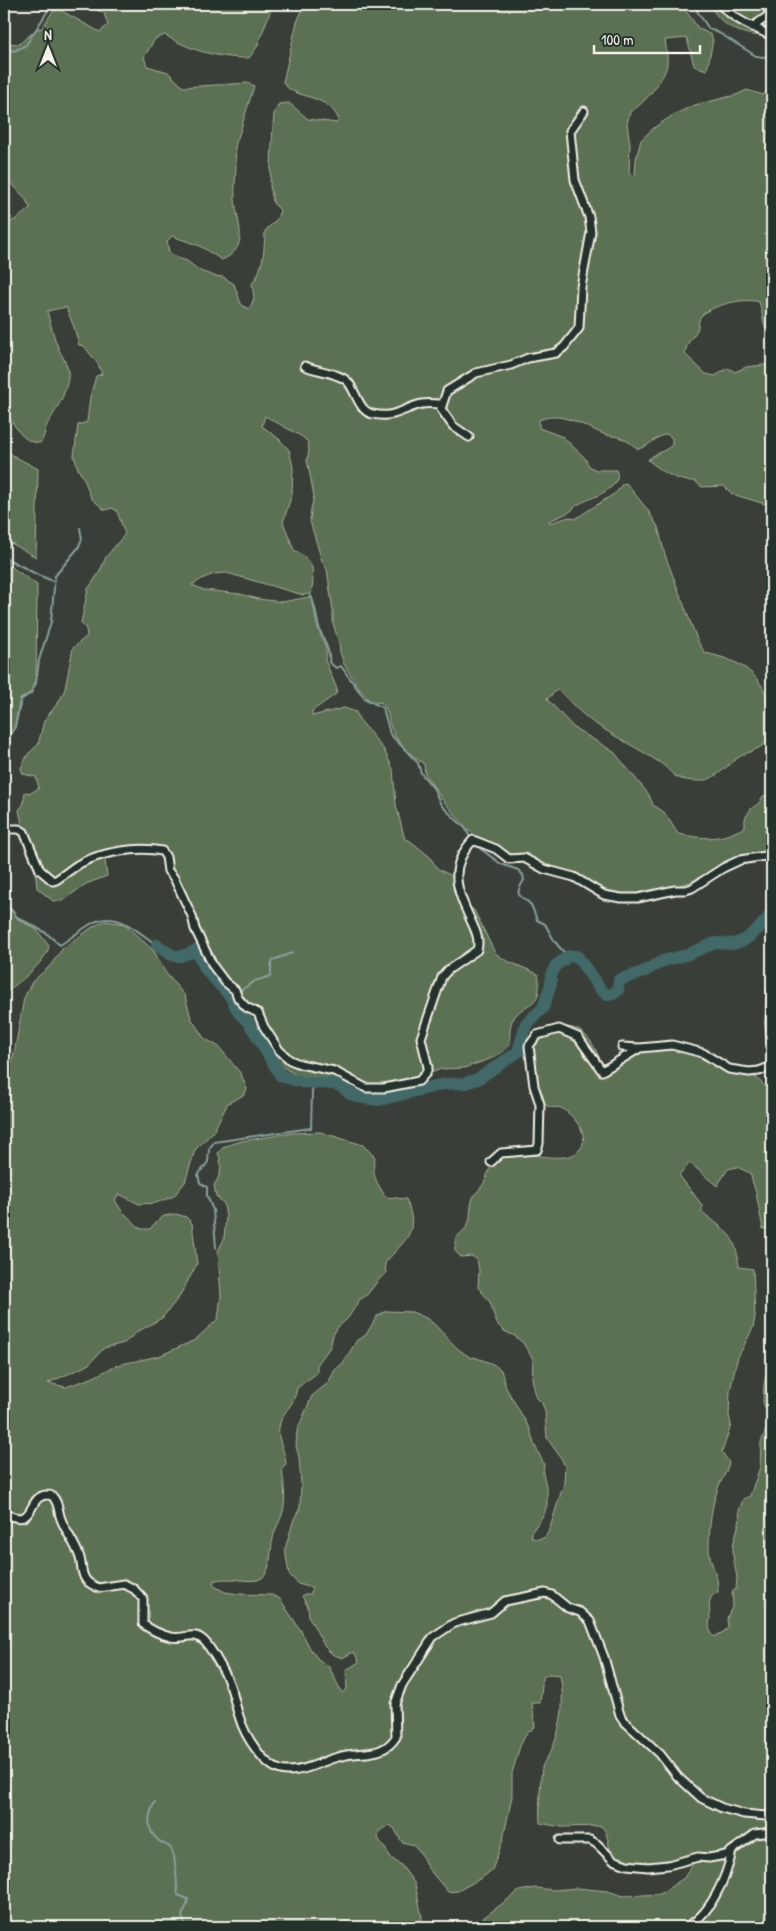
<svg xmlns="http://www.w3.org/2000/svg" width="776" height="1931" font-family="'Patrick Hand',sans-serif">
<rect width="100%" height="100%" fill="#393f38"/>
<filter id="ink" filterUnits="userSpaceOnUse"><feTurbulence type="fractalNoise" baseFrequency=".02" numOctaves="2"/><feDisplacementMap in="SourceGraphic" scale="10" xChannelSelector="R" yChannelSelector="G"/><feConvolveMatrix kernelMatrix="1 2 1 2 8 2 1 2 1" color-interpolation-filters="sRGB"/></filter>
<g filter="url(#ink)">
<path fill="#5c6f52" stroke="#a8b09d" d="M85 4H273L257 47 249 58C219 58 191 51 165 35L155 39 144 57 147 66 168 72 183 87 249 83 254 86 238 138C233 147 236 154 236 164 236 176 234 188 235 199 237 224 251 247 222 260L200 246 172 236 167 241 169 252 177 258 187 261 200 271 214 276 223 277 234 284 241 304 246 308H250L254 298 252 284C264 268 264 251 265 231L277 219 280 210 273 203 270 185 273 126 274 114 279 104 289 103 308 119 336 123 339 120C328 92 292 100 283 82L297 22 305 4H681L698 28 711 35 713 40 707 70 694 66 687 38 665 40C666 48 668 57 667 65 664 80 643 105 630 112L627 124 630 144 629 173 635 176 636 159 641 140 655 127 675 114 695 105 736 95 747 90 763 95 772 85V242L771 246 772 333 767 331C762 322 763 313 759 302 745 297 713 305 702 315 698 319 699 325 697 330 692 339 686 343 685 354L706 374 715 376 728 368 735 372 746 367 772 364V506L732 494 724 486 702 487 695 481C676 482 662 471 648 460 654 453 665 452 672 445V438L667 434C656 436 650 446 638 449 632 444 625 439 618 437 614 436 610 436 606 435 585 427 562 410 539 420V428L563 437 585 458 589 466 596 470H616C625 488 590 498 579 504 575 505 574 509 571 511 564 515 556 518 549 521L550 523 569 517 575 519 617 492 622 484 626 483 647 509 658 527 665 555 698 642 705 653C740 660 767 675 770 714 771 721 772 730 770 737 764 749 749 751 739 757 719 771 714 785 686 780 672 778 670 769 659 762 638 748 615 737 594 723 581 714 569 701 558 689L547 699 573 727 614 752 649 795 653 805 664 812 678 834C705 839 720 841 745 827V818L751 809 759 803 763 796 772 794V852L754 854 731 861 690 882 673 887 638 895 607 893 539 865 511 855 477 837 467 828 444 802 425 774 424 764C411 755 394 740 390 725 387 714 390 714 382 703L370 701 360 690 344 664 340 652 339 643 333 623V611L327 569 322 561 310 521 311 509 314 496 307 460 309 450 308 442 301 436 265 416 262 426 279 439 289 450 293 467 292 494 283 522 294 550 304 556 312 567 313 581 311 594 303 595 227 573C213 573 204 577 192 585L204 590 240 594 258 599 282 602 310 597C314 605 315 612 316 621 318 634 330 647 325 660L337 689 336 694 312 711V716L344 708 356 712 359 719 384 750 393 769 396 805 405 840H409L429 856 438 869 454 877 456 894 460 902 474 910 495 953 505 960 538 974C544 1011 524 999 512 1021 509 1028 510 1037 510 1044L504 1051 490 1059 464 1068 441 1069 416 1079 368 1091 327 1078 299 1076 284 1068 276 1062 266 1045 247 1001 217 968 202 940 192 907 170 867 166 852 163 848 133 847 104 853 107 876 86 884 62 901H53L37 888 33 851 23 828 19 810 23 805 25 792 31 793 39 788 36 777 23 774 21 768 28 754 38 745 44 721 60 700 65 689 73 648 87 636 86 629 81 623 88 589 99 573 106 557 125 534 117 511 112 508 105 510 91 498 84 479 78 469 74 456 78 425 87 422 90 397 96 376 102 374 98 364 84 346 79 345 74 327 66 307 47 311C50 322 53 334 57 345 60 354 67 362 68 371 70 386 57 410 49 421 44 428 46 436 40 443 20 443 15 423 4 410V213L10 222 17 219 30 208 25 198 4 175V43L19 44 37 29 42 28 53 11 60 10 100 32 108 25 104 13 86 6Z
M710 4H772V35C748 39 719 27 710 4Z
M4 446 12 455 38 469 36 557 11 543 4 554 10 566 37 585 36 678 31 692 20 699 14 728 4 742Z
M4 903 18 919 37 930 49 946C47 961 17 985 4 993Z
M105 921 124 924 154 951 165 972 185 996 191 1018 204 1038 219 1047 241 1074 247 1089 244 1095 228 1103 213 1132 195 1150 185 1182 174 1196 156 1203 139 1204 119 1194 115 1200 121 1210 141 1229H150L157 1221 164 1216 176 1214 186 1217 192 1223 197 1264 179 1297 162 1318 137 1332 124 1343 104 1348 88 1365 48 1383 66 1387 94 1377 117 1365 159 1356 195 1340 218 1319 221 1296 218 1251 224 1239 226 1217 224 1204 216 1196 214 1185C221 1176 223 1164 218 1153L225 1146 242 1141 292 1133 320 1132 363 1145 375 1157C371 1175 376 1182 386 1197L406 1199C420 1233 406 1238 385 1263L386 1274 381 1277 366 1296 360 1299 348 1318 338 1327 333 1335 330 1347 317 1365V1373L297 1388C294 1407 284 1409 280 1423 275 1439 285 1448 286 1464L282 1468C283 1481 286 1493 284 1506 283 1518 275 1527 273 1538 270 1549 272 1571 262 1578 253 1585 229 1575 213 1581L214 1586 225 1592 239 1594 272 1595 280 1599 301 1631 311 1650 318 1659 329 1667 342 1693 347 1689 346 1670 359 1662 354 1652 342 1658 332 1654 325 1647 309 1617 308 1607 302 1596 305 1594H311L312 1588 298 1584 289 1574 285 1549 294 1519 300 1508 301 1484 299 1457 296 1446 297 1431 312 1396 328 1383 335 1370 343 1363 357 1340 366 1335 377 1316 386 1311 412 1312 426 1318 433 1323 458 1349 471 1358 474 1357 493 1364 501 1370 506 1388 530 1429 534 1444 544 1464 543 1474 547 1490V1505L544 1514 531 1533 532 1538 537 1539 544 1538 549 1531 564 1483 565 1466 561 1458 547 1438 545 1411 542 1403 536 1397 532 1378 533 1359 523 1343 515 1336 504 1331 497 1324 490 1302 478 1287 479 1271 477 1259 471 1256 461 1257 455 1251C455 1248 455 1243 456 1240 458 1233 467 1230 469 1222 471 1214 470 1203 474 1196 477 1191 483 1187 485 1181 488 1174 489 1167 495 1161 514 1142 566 1171 581 1148 590 1135 573 1114 561 1108 555 1106 549 1110 544 1103 538 1093 529 1054 533 1044 536 1037 547 1030 553 1028 583 1022 592 1040 602 1064L606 1065 616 1061 619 1051 666 1048 691 1054 728 1071 747 1074 757 1078 772 1094V1228L763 1229 756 1193 750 1173 737 1167 728 1169 717 1186 690 1163 679 1175 702 1205V1212C727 1232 736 1234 739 1267L753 1269 755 1317 753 1328 738 1357 735 1368 730 1391 729 1415 731 1425 722 1452 729 1463C726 1475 719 1482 716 1494 711 1509 709 1531 709 1547 709 1564 719 1574 718 1592 706 1598 710 1606 710 1617 709 1626 708 1630 714 1637L725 1631 728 1626 727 1618 733 1605 732 1592 736 1589 737 1578 733 1556V1545L740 1519 739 1511 743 1499 750 1496 760 1467 761 1442 768 1425V1416L763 1402 764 1385 767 1369 772 1356V1927H471L519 1891 536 1888 554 1890 577 1888 607 1891 624 1896 660 1894 684 1878 694 1861 691 1855C663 1864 642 1866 613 1857 607 1847 610 1834 601 1826L561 1827 540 1823C539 1808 540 1783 542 1768 543 1762 548 1757 551 1751 562 1728 565 1700 560 1675L549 1674 543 1677 540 1703H532L535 1727 526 1734 520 1746 512 1773V1796L503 1840 492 1870 483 1877 458 1891 448 1892 427 1867 421 1854 414 1845 402 1842 394 1828 389 1825 379 1831 378 1838 392 1859 401 1865 415 1884 422 1917V1927H4V1091L15 1049 24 998 32 982 50 966 63 948 94 926Z"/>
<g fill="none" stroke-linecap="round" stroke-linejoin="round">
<path stroke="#8a9f9b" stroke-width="2" d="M698 4 697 11 709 29 719 33 756 56 763 57 772 55
M4 48 14 51 26 45 49 9 58 4
M4 207 11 218
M4 557 38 575 53 581
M311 596C316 608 316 616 319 627 322 639 331 650 329 662L336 668 341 666 364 698 383 708 390 734 418 763 421 773 434 789 441 805 466 829 471 840
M4 744 15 727 21 700 31 693 36 683 39 660 51 622 55 576 78 548 82 539 80 528
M474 844 501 864 518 870 523 875 524 880C512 899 522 894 531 905 534 910 535 916 537 920L545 924 555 942 568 957
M4 900 17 917 46 933 60 945C70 939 79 931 89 925 115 908 135 930 157 945
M238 992 255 981 271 976V965L273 960 292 953
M216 1248 213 1210 207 1196V1187L200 1183 198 1175 208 1162 209 1149 214 1142 311 1128 312 1090 318 1082
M155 1802C148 1815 145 1830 159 1841 164 1845 170 1844 173 1853 177 1867 176 1881 178 1895L188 1899C187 1914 176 1912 187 1927"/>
<path stroke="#436868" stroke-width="12" d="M157 945C174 958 177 960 196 950L206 970 230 996 239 1013 249 1023 281 1076 302 1082 334 1084 342 1087 350 1094 363 1098 379 1100 444 1084 465 1083 478 1079 518 1052 526 1024 543 1008 551 984V976L556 965 569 956H577L600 989 607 995 613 994 618 990 619 980 643 972 663 961 686 955 715 943 733 944 745 940 760 927 772 913"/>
<defs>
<path id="minor" d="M720 4C734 20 753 27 772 36
M752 27 770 15 766 4
M305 366C316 371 340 373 348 382 356 391 359 412 373 414 395 419 403 408 422 404 428 403 435 404 441 404
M469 437 453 426 441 409 447 391 476 373 511 365 528 358 556 353 564 347 579 328 581 287 591 232 589 217 575 180 570 131 584 111
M4 829H19L24 832 40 870 53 881 56 880C64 875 71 869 79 864 101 852 138 846 162 851L166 857 168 871 174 878 192 916 195 929 213 966 225 982 235 990 238 998 246 1007 258 1013 264 1027 279 1050 290 1060 300 1064 334 1071 366 1088H384L419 1081 426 1073 428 1067 421 1038 442 977 448 970 477 950C480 940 476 932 472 923 458 892 446 869 473 840L496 849 509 859 524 858 544 869 574 877 604 895 621 898H638L675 890H686L692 888 723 868 740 860 772 855
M772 990 770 1023 772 1046
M622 1047 640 1048 672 1045 703 1053 729 1069 749 1072 759 1071 772 1066
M491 1162 501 1153 537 1150 539 1144 540 1104 534 1086 529 1046 537 1035 559 1029 578 1037 602 1071 640 1048
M4 1513C37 1530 26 1497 46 1495 50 1495 51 1495 53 1497 59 1503 58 1512 61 1519 66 1533 76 1544 80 1558 82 1565 81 1574 86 1580 89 1584 94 1586 99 1588L124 1584 134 1589 143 1599V1624C151 1630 162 1635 171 1637 186 1640 194 1629 206 1643 213 1652 225 1672 229 1683 234 1694 235 1705 239 1716 244 1734 265 1771 287 1771 304 1772 322 1761 338 1757 360 1750 382 1759 396 1737L395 1704 402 1685 433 1637 454 1623 491 1613 505 1601 545 1593 552 1595 568 1608 580 1612 590 1621 604 1657 620 1715 624 1721 660 1754 678 1777 701 1798 722 1808 744 1814 766 1816 772 1815
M560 1840H590L597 1844 613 1860 627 1865 648 1867 668 1865 698 1857 709 1858 726 1855 755 1834 772 1832
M685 1927C710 1917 727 1876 732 1851"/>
</defs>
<use href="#minor" stroke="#f4f1e8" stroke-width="11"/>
<use href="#minor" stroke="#26332d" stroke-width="7"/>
</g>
</g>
<rect width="776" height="1931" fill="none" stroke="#26332d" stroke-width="20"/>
<rect x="10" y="10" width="756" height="1911" fill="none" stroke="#f4f1e8" stroke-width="2" filter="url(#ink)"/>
<g transform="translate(48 48)" stroke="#26332d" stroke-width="4" paint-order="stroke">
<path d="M0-4L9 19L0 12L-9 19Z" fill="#f4f1e8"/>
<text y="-8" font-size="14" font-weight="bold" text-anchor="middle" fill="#f4f1e8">N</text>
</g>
<path d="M594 45v8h106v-8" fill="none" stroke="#f4f1e8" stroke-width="2.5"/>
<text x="601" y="45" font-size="15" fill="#f4f1e8" stroke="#26332d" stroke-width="4" paint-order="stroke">100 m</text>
</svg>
